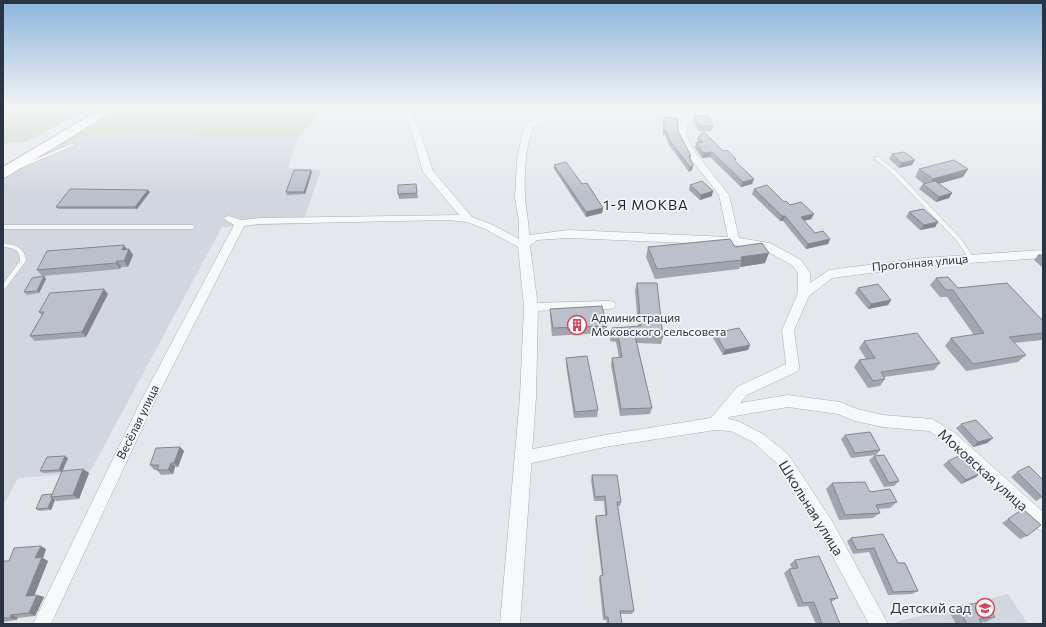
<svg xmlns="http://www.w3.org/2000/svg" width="1046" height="627" font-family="Commissioner,sans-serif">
<rect width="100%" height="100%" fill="#e4e7ec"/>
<path fill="#d2d6de" d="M187 134 203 138 298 137 288 168 321 170 302 224 222 227 90 472 18 478 3 506V175L17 165 84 135Z
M1008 594 1028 624H898L897 622Z"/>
<path fill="#c9d6c5" d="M3 107H92L28 141 3 144Z
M113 107H325L318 117 298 137 203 138 187 134 84 135 17 165Z"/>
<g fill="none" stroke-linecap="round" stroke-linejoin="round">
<defs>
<path id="service" d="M71 144H73L75 145 21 168H17V167Z
M875 157H879L897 172 961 239 974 258 973 259H969L957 241 893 174 875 159Z
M3 225H192L195 227 192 229H3Z
M3 243C15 245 25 247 26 261L5 289 3 290V284L20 261C20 249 13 248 3 247Z"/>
<path id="minor" d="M400 107H408L419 129 433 171 472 217 493 225 519 239V221L515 198 517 160 523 131 527 123 557 107H568L534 127C525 143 524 179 525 198 526 211 529 222 529 235L569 230 728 237 719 195 688 155 678 135 679 125 692 107H700L688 125 686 135 695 152 729 195 739 238 770 243 801 260 810 273V283L829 270 923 258 1043 250V258L923 266 832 278 809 296 794 330 799 367 798 371 747 395 740 403 788 395 840 402 857 409 883 415 932 419 955 433 1043 512V531L1037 529 945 441 929 431 883 427 855 421 838 414 788 407 729 417 728 419 738 421 763 434 788 454 832 521 888 624H869L820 533 778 464 753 442 731 431 715 430 605 447 523 465 518 463 516 458 518 453 523 451 605 435 711 418 737 387 786 364 782 330 798 293V273L793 266 763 249 734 245 569 238 537 240 524 250 485 229 467 222 447 220 260 224 244 226 153 405 51 624H33L142 399 234 225 224 219 225 217 229 216 241 220 260 218 459 215 423 172 411 129Z
M1028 107 1043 109V115L1029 109Z
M610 301 614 302 616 305 614 308 610 309 531 311 527 310 525 307 527 304 531 303Z"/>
<path id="tertiary" d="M524 242 528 243 530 246 538 307 536 397 520 624H500L520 397 524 307 518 246 520 243Z"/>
<path id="trunk" d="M104 107H120L8 176 3 178V167Z"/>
</defs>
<use href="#service" stroke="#a9aeb7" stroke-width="1"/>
<use href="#minor" stroke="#a9aeb7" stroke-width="1"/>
<use href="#tertiary" stroke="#a9aeb7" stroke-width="1"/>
<use href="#trunk" stroke="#8b94a3" stroke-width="1"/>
<use href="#service" fill="#f7f8fa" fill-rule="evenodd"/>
<use href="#minor" fill="#f7f8fa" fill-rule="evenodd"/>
<use href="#tertiary" fill="#f7f8fa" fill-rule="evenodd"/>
<use href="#trunk" fill="#fff" fill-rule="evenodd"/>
</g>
<path fill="#a1a5ae" d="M695 116 713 126 711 131H698L693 120Z
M664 117 678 131 691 156 690 159 692 170 689 172 669 145 665 134 663 135V121Z
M698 137 723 151 754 179 752 184 741 187 710 157 702 158 695 148 696 143H698L697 142Z
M892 154 912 165 899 168 889 159Z
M554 165 582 184 603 208 602 213 586 217 554 169Z
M919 169H968L963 177 939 183 949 198 936 202 919 189 923 184H924L915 177Z
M312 172 305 194 287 195 286 192Z
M416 184 418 198 399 199 398 194Z
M690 185 712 196 700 200 689 190Z
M754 189 784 202 790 205 814 214 811 219 804 221 815 233 830 239 828 244 806 249 783 221H780L752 194Z
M150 192 137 209H58L56 207Z
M909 212 938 222 935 227 920 230 906 217Z
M124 245 127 250 133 255 128 267H121L120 269 42 276 37 270Z
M648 247H735L765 263 740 267 739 269 655 279 646 257Z
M1038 255H1043V268L1034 260Z
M44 276 46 279 39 293 27 295 24 292Z
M936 278 958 288 1043 321V340L1014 343 1026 355 1018 362 966 371 945 346 951 338 974 335 947 297H940L930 285Z
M637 283 663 337 661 344 637 343 652 408 650 414 620 416 611 365 612 358 619 357 616 342 610 341V335L612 328 638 327 635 290Z
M858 288 891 300 888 305 868 309 855 293Z
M108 294 86 337 35 341 30 336 42 316 39 312Z
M550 309 607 326 605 333 552 336 550 316Z
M715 333 750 345 748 350 723 355 713 338Z
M864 341 940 363 934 370 884 377 885 379 880 386 868 388 854 367 859 360 866 359 859 348Z
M566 358 598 410 597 417 574 418 566 365Z
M961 424 993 438 987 443 973 447 956 428Z
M845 435 880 450 876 455 851 458 841 439Z
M180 447 184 451 178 467H175L173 474 161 475 157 470H154L150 465Z
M65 456 68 458 62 472 43 473 40 471Z
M874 456 899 481 894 486 884 487 869 460Z
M948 461 976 477 961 484 943 465Z
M83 469 89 473 79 499 57 501 55 500 51 510 39 511 36 509 52 494Z
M1017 472 1043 480V497L1036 501 1011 477Z
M592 475 621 502 620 506H617L634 611 632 614H620L622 624H607L606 620H603L599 579 600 576H602L595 520 596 516 605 515 604 501H594L591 480Z
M832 483 870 492 897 502 890 508 878 509 880 513 873 518 839 520 826 489Z
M1023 509 1027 536 1020 539 1002 523Z
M883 534 898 563 918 591 912 594 888 595 869 552 853 554 847 541 851 538Z
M46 549 43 558 48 561 34 595H37L44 597 35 616 18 618 16 620 3 622V561H9Z
M795 560 838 598 831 602 840 624H816L808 606 798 607 784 573 789 569H792L790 564Z
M957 606 995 617 986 622H981L982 624H956L948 610Z"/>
<path fill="#83868d" d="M666 130 665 134 663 135 664 131Z
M712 152 710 157 702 158 703 153Z
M915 160 912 165 899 168 902 163Z
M693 166 692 170 689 172 690 167Z
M968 169 963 177 928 187 933 179Z
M311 170 312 172 305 194 304 192Z
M754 179 752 184 741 187 743 182Z
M148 190 150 192 137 209 135 207Z
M713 191 712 196 700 200 701 195Z
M952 193 949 198 936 202 939 197Z
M603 208 602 213 586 217V212Z
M814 214 811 219 798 222 801 217Z
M782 216H785L783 221H780Z
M938 222 935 227 920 230 924 225Z
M830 239 828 244 806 249 808 244Z
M124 245 128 251 129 249 133 255 128 267 124 261 122 250Z
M769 253 765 263 740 267 742 260 741 257Z
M117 261 121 267 120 269 116 263Z
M44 276 46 279 39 293 37 291Z
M104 289 108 294 86 337 82 332Z
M891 300 888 305 868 309 871 304Z
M750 345 748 350 723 355 725 350Z
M993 438 987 443 973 447 978 442Z
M180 447 184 451 178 467 174 463Z
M65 456 68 458 62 472 59 470Z
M171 463 175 467 173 474 168 470Z
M83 469 89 473 79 499 73 495Z
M981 473 976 477 961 484 966 480Z
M52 498 55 500 51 510 48 508Z
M41 546 46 549 43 558 48 561 33 599 26 596 35 558Z
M37 595 44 597 35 616 29 613Z
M11 615 18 618 16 620 10 618Z"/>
<path fill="#bbc0ca" stroke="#83868d" d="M708 115 713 126H699L695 116Z
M664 117 677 118 678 131 691 156H689L693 166 690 167 670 141 666 130 664 131Z
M704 132 723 151 727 150 736 159 734 160 754 179 743 182 712 152 703 153 696 143 703 142 698 137Z
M904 152 915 160 902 163 892 154Z
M954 160 968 169 933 179 919 169Z
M566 162 582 184 587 183 603 208 586 212 554 165Z
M294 170H311L304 192H286Z
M702 181 713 191 701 195 690 185Z
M935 181 952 193 939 197 923 184Z
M416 184 417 193 398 194V185Z
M767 185 784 202 786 201 790 205 801 202 814 214 801 217 815 233 823 231 830 239 808 244 785 216H782L754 189Z
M70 189 148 190 135 207H56Z
M923 209 938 222 924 225 909 212Z
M730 239 735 247 762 243 769 253 741 257 742 260 657 269 648 247Z
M124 245 122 250 129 249 124 261H117L116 263 37 270 47 251Z
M1038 255H1043V259Z
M44 276 37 291 24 292 32 278Z
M948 277 958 288 1007 283 1043 321V333L1009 337 1026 355 973 364 951 338 984 333 953 290H946L936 278Z
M637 283H657L663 337 635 336 652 408 621 409 612 358 622 357 618 335 612 334V328L641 326Z
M878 284 891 300 871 304 858 288Z
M104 289 82 332 30 336 44 312H39L50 293Z
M602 306 607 326 553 328 550 309Z
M739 328 750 345 725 350 715 333Z
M917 333 940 363 881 372 885 379 873 381 859 360 875 358 864 341Z
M587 356 598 410 575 412 566 358Z
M976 420 993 438 978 442 961 424Z
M870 432 880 450 855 453 845 435Z
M180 447 174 463H171L168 470H157L159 465H150L156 448Z
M963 454 981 473 966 480 948 461Z
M884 455 899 481 889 483 874 456Z
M65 456 59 470 40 471 47 457Z
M1029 466 1043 480V497H1042L1017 472Z
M83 469 73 495 51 497 62 471Z
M592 475H617L621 502H617L634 611H620L622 624H609L608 617H605L600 576 603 575 596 516 607 515 605 496 595 497Z
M865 482 870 492 890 489 897 502 876 505 880 513 845 515 832 483Z
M52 494 51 497 52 498 48 508 36 509 42 495Z
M1023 509 1041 525 1027 536 1008 519Z
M883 534 898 563H905L918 591 893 592 874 548 857 550 851 538Z
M41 546 35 558 42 557 26 596 37 595 29 613 11 615 10 618H3V561H9L14 548Z
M819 556 838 598 830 599 840 624H822L814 602 803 603 789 569 798 568 795 560Z
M986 602 995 617 979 619 982 624H967L957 606Z"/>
<linearGradient id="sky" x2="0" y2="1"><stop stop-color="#8bb4dd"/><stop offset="0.55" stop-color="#f3f4f6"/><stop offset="1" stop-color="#f3f4f6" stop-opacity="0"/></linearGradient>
<rect width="1046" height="195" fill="url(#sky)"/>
<defs>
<symbol id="building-ring" viewBox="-11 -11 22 22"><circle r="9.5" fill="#f4f6f9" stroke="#d1495b" stroke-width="1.5"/><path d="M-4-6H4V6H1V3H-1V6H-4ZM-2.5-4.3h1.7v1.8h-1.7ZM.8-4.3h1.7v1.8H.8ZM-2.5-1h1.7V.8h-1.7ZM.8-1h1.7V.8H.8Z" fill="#d1495b"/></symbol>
<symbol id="school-ring" viewBox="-11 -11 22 22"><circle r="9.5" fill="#f4f6f9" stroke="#d1495b" stroke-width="1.5"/><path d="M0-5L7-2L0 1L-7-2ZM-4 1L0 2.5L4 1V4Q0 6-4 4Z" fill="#d1495b"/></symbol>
</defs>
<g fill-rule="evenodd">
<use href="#building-ring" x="566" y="314" width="22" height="22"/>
<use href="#school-ring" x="974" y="597" width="22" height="22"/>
</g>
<g text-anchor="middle" stroke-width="3.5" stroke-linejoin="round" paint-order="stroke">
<g font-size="12" fill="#2b3445" stroke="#f4f6f9">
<text transform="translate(920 263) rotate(-5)" y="4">Прогонная улица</text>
<text transform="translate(138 422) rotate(-64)" y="4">Весёлая улица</text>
</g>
<g font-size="12" fill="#2b3445" stroke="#f4f6f9" text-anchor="start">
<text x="591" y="322">Администрация<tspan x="591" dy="14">Моковского сельсовета</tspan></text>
</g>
<g font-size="14" letter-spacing="1" fill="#1d2536" stroke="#f4f6f9">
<text x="646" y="210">1-Я МОКВА</text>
</g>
<g font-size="14" fill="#2b3445" stroke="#f4f6f9">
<text transform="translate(983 470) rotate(42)" y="5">Моковская улица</text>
<text transform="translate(811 508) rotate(58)" y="5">Школьная улица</text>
</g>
<g font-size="14" fill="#2b3445" stroke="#f4f6f9" text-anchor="end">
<text x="971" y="613">Детский сад</text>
</g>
</g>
<rect width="1046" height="627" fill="none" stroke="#2b3445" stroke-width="8"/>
</svg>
